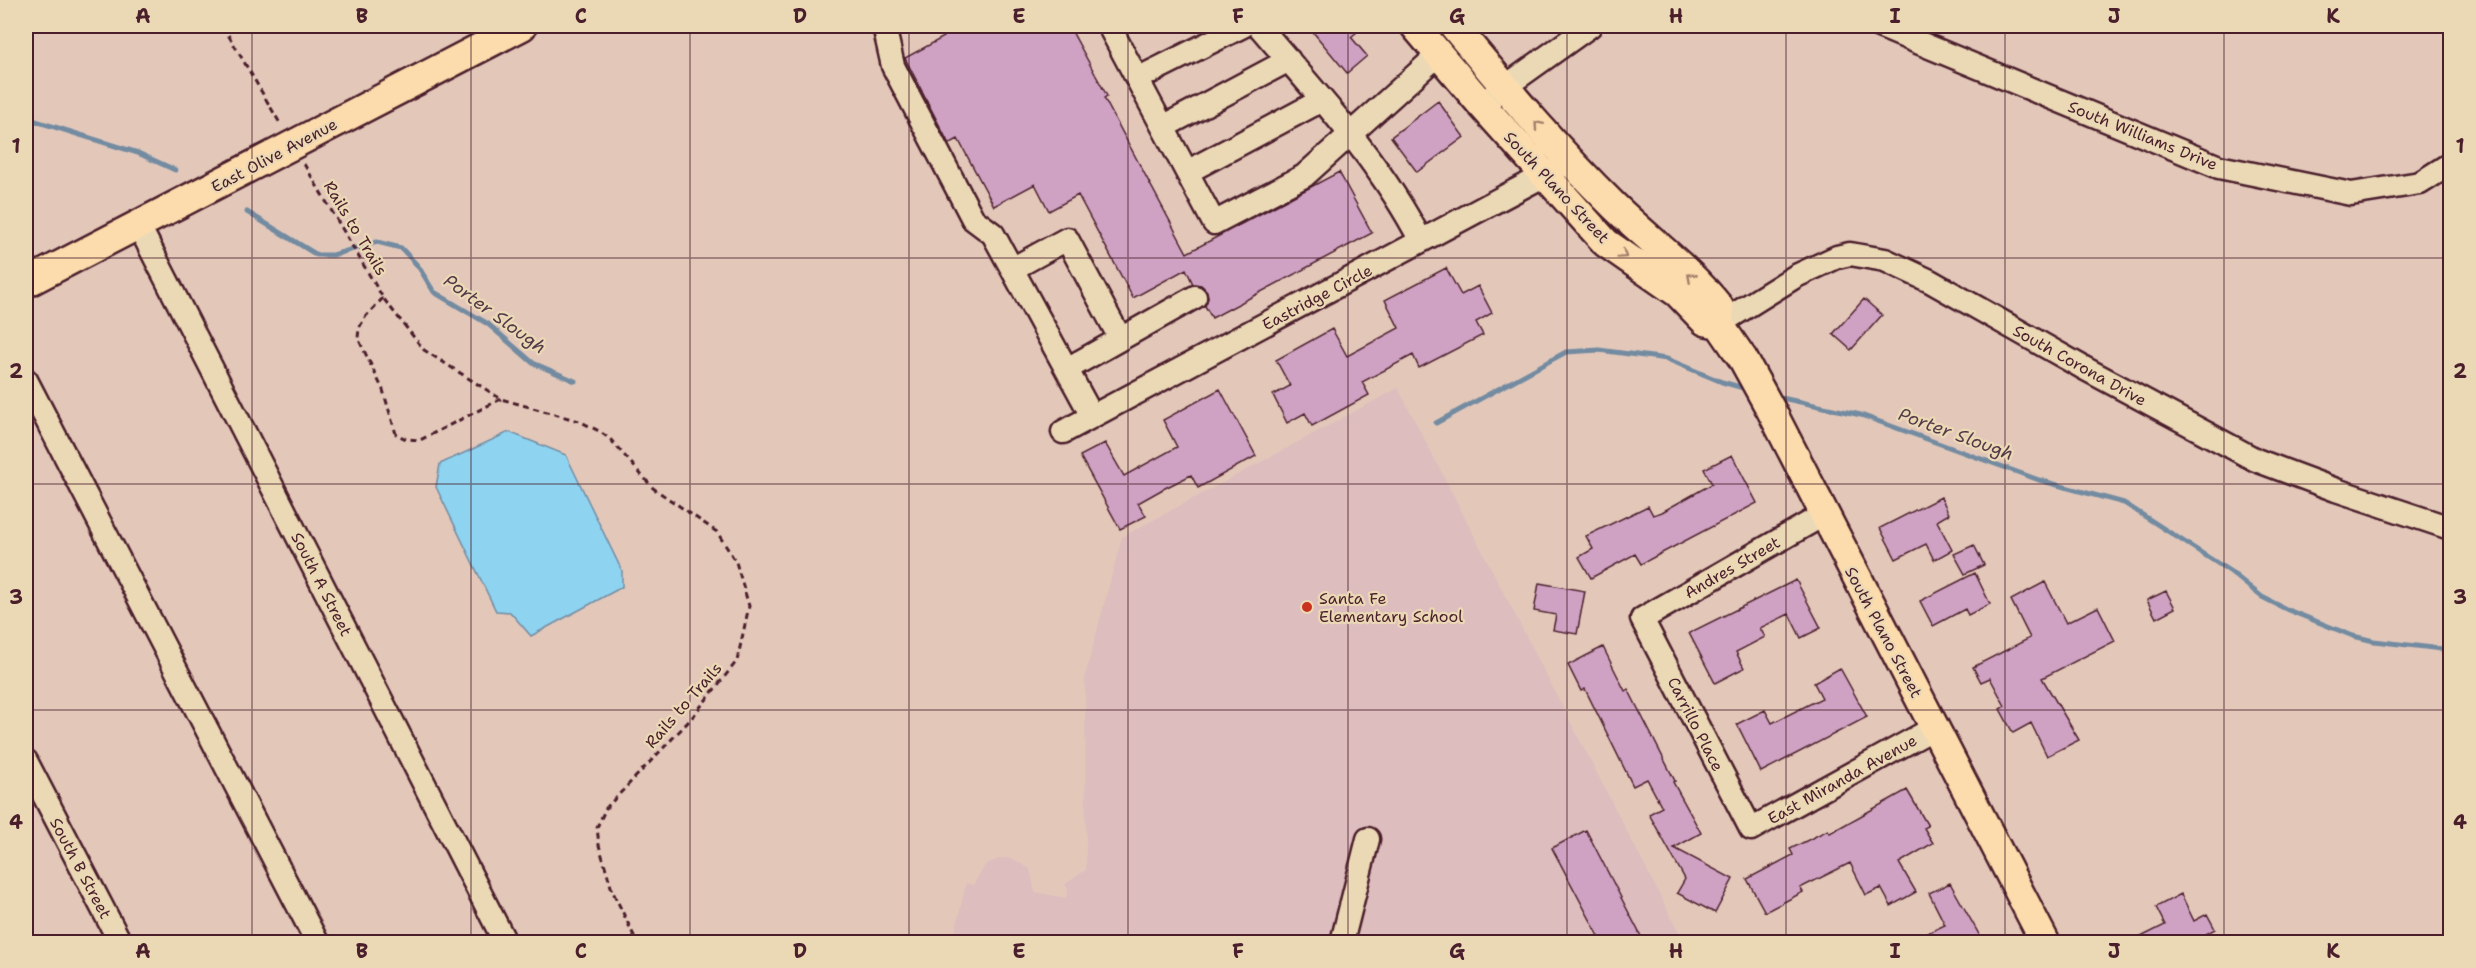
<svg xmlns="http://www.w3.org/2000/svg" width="2476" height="968" font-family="'Shantell Sans',sans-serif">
<rect width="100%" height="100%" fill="#e3c8ba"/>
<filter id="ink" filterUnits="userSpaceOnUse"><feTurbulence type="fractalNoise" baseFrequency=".0167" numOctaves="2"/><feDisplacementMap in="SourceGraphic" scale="12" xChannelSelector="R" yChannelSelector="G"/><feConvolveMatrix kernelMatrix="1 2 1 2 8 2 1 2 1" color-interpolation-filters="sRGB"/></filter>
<g filter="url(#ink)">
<path fill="#ddbdbd" d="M1398 388 1684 942H953L966 883 973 885 986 864 1002 858 1013 859 1030 869 1035 892 1066 898 1068 889 1065 884 1086 870 1085 676 1122 537Z"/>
<path fill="#8ed3f0" stroke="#738ba1" stroke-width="1.5" d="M509 432 566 455 622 571V587L531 636 510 612 496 611 436 487 440 464Z"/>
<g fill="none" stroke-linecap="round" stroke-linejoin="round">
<path stroke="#738ba1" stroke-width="5" d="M26 118 138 153 175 170
M247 212 317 255H333L377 242 401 248 418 266 434 292 488 324 533 363 575 381
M1777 397 1861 415 2039 480 2124 503 2231 572 2262 597 2288 610 2353 636 2374 641 2450 650
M1436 423 1566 352 1599 350 1667 359 1722 382 1747 389"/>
</g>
<path fill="#cfa2c4" stroke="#4a1f2b" stroke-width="1.5" d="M938 26H1069L1107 96 1104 98 1187 253 1339 172 1372 233 1212 318 1205 306 1208 298 1207 291 1201 285 1193 284 1186 269 1133 298 1078 195 1049 211 1035 184 994 206 958 139 949 144 905 58 944 37Z
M1308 26H1364L1351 37 1367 56 1347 73Z
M1438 101 1464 137 1417 172 1391 137Z
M1446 268 1461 295 1478 286 1492 313 1476 322 1483 335 1419 368 1413 355 1362 382 1369 395 1312 426 1305 413 1287 423 1273 395 1290 386 1276 360 1332 329 1347 356 1399 328 1385 300Z
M1864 299 1882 315 1851 350 1833 334Z
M1220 389 1256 456 1198 488 1191 475 1163 489 1138 503 1146 516 1120 529 1080 456 1105 443 1124 476 1177 447 1163 420Z
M1732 455 1757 503 1641 564 1635 554 1591 578 1579 557 1593 549 1586 536 1648 506 1653 515 1662 512 1712 484 1704 469Z
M1941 497 1949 514 1937 521 1952 550 1934 560 1926 544 1896 559 1880 528Z
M1974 545 1984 565 1965 574 1954 554Z
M1975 573 1990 604 1968 615 1965 609 1933 626 1920 601Z
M1796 580 1821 628 1801 638 1789 614 1760 628 1765 637 1736 652 1744 668 1715 683 1689 633Z
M2045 582 2066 623 2098 607 2115 641 2042 678 2079 740 2047 756 2031 723 2013 733 2000 709 2005 706 1990 678 1981 682 1973 667 2030 638 2011 600Z
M1539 583 1585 591 1577 634 1553 630 1556 615 1534 611Z
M2166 591 2175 608 2156 618 2147 600Z
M1603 647 1625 691 1628 689 1675 781 1673 782 1701 833 1674 848 1733 879 1715 913 1677 893 1685 879 1649 814 1662 807 1647 779 1633 786 1585 689 1581 691 1568 665Z
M1840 668 1867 717 1761 772 1737 724 1765 710 1772 723 1822 698 1814 683Z
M1907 790 1928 826 1924 828 1933 843 1899 863 1916 892 1891 906 1881 888 1866 895 1850 863 1800 888 1803 892 1765 912 1747 879 1793 855 1790 849 1828 830 1830 833Z
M1586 830 1644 942H1602L1552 848Z
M1950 883 1981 938 1972 942H1908L1945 925 1929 893Z
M2181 894 2194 921 2207 914 2215 929 2206 934 2211 942H2131L2165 925 2156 907Z"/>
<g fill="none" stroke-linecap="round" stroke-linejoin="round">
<defs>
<path id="minor" d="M884 26 893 66 973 219 993 234 1092 416
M1109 26 1214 223 1304 176 1439 54
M1259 26C1317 94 1380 161 1421 241
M1879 26 2219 167 2351 194 2420 183 2450 164
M1137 79 1243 26
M1481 104 1590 26
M1163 127 1289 60
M1187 172 1322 100
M139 226 505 942
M1012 269 1067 239 1120 338
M1719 324 1796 276 1837 257 1850 254 1885 260 1930 281 2082 367 2256 460 2336 490 2450 528
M1067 369 1195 297
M26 380 317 942
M1063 432 1558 168
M1823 515 1642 619 1751 829 1934 728
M26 761 120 942
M1342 942 1368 839"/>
<path id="major" d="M1415 26 1481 104 1606 243 1678 293 1705 321 1719 324
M1454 26C1505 88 1557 150 1614 206 1649 240 1689 269 1719 307V324L1743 359 1771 410 2045 942
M26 283 522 26"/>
</defs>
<use href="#minor" stroke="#4a1f2b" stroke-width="27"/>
<use href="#major" stroke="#4a1f2b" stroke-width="33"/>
<path stroke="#4a1f2b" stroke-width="3" stroke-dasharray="6 4.5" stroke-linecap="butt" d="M223 26 281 125
M304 164 383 298 424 350 501 399 579 421 599 431 610 439 653 488 717 532 736 562 749 606 737 661 690 720 606 808 597 827 599 845 612 890 637 942
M383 298 366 316 359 328 358 338 383 390 396 434 406 439 420 440 501 399"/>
<use href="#minor" stroke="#ebd9b6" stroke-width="22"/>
<use href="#major" stroke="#fcdcac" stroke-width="28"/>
</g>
<defs><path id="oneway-chevron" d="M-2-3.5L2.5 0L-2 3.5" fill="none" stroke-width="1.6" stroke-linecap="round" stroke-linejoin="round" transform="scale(1.5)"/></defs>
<g stroke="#a37e6c">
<use href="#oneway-chevron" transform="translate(1538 125) rotate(-131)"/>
<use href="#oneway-chevron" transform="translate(1623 255) rotate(35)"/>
<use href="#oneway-chevron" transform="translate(1691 277) rotate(-138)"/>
</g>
</g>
<path fill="none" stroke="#4a1f2b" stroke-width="1.5" stroke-opacity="0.55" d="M252 26V942M471 26V942M690 26V942M909 26V942M1128 26V942M1348 26V942M1567 26V942M1786 26V942M2005 26V942M2224 26V942M26 258H2450M26 484H2450M26 710H2450"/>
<circle fill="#c8321e" stroke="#ebd9b6" stroke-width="2" cx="1307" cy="607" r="6"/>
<g text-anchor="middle" stroke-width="4.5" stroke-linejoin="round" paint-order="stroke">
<g font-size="16" fill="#4a1f2b" stroke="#ebd9b6">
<text transform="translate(2143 135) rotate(22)" y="6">South Williams Drive</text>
<text transform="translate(274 155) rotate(-28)" y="6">East Olive Avenue</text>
<text transform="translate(1557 187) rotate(47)" y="6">South Plano Street</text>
<text transform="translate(356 228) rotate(59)" y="6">Rails to Trails</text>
<text transform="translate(1317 297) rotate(-28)" y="6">Eastridge Circle</text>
<text transform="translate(2080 365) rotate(29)" y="6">South Corona Drive</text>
<text transform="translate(1732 567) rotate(-30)" y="6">Andres Street</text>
<text transform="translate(322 584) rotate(63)" y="6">South A Street</text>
<text transform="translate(1884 632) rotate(62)" y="6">South Plano Street</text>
<text transform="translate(683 705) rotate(-49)" y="6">Rails to Trails</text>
<text transform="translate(1696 724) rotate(63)" y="6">Carrillo Place</text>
<text transform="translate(1842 779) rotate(-29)" y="6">East Miranda Avenue</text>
<text transform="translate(81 868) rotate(62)" y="6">South B Street</text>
</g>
<g font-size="16" fill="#4a1f2b" stroke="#ebd9b6" text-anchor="start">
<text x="1319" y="604">Santa Fe<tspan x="1319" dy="18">Elementary School</tspan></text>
</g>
<g font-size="18" font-style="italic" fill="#543a49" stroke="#ebd9b6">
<text transform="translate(495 314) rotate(36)" y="6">Porter Slough</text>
<text transform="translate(1956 434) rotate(20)" y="6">Porter Slough</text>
</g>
</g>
<rect width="2476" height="968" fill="none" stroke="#ebd9b6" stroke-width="66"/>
<rect x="33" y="33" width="2410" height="902" fill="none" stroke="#4a1f2b" stroke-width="2"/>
<g font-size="20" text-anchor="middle" font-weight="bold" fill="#4a1f2b">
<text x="143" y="23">A</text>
<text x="362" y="23">B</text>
<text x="581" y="23">C</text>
<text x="800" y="23">D</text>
<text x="1019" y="23">E</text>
<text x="1238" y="23">F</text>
<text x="1457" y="23">G</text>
<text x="1676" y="23">H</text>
<text x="1895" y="23">I</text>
<text x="2114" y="23">J</text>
<text x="2333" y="23">K</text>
<text x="16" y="153">1</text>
<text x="2460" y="153">1</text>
<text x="16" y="378">2</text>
<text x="2460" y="378">2</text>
<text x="16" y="604">3</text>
<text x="2460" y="604">3</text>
<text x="16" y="829">4</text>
<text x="2460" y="829">4</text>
<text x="143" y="958">A</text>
<text x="362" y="958">B</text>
<text x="581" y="958">C</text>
<text x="800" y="958">D</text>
<text x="1019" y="958">E</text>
<text x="1238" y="958">F</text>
<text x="1457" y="958">G</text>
<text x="1676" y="958">H</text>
<text x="1895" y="958">I</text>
<text x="2114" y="958">J</text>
<text x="2333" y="958">K</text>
</g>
</svg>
